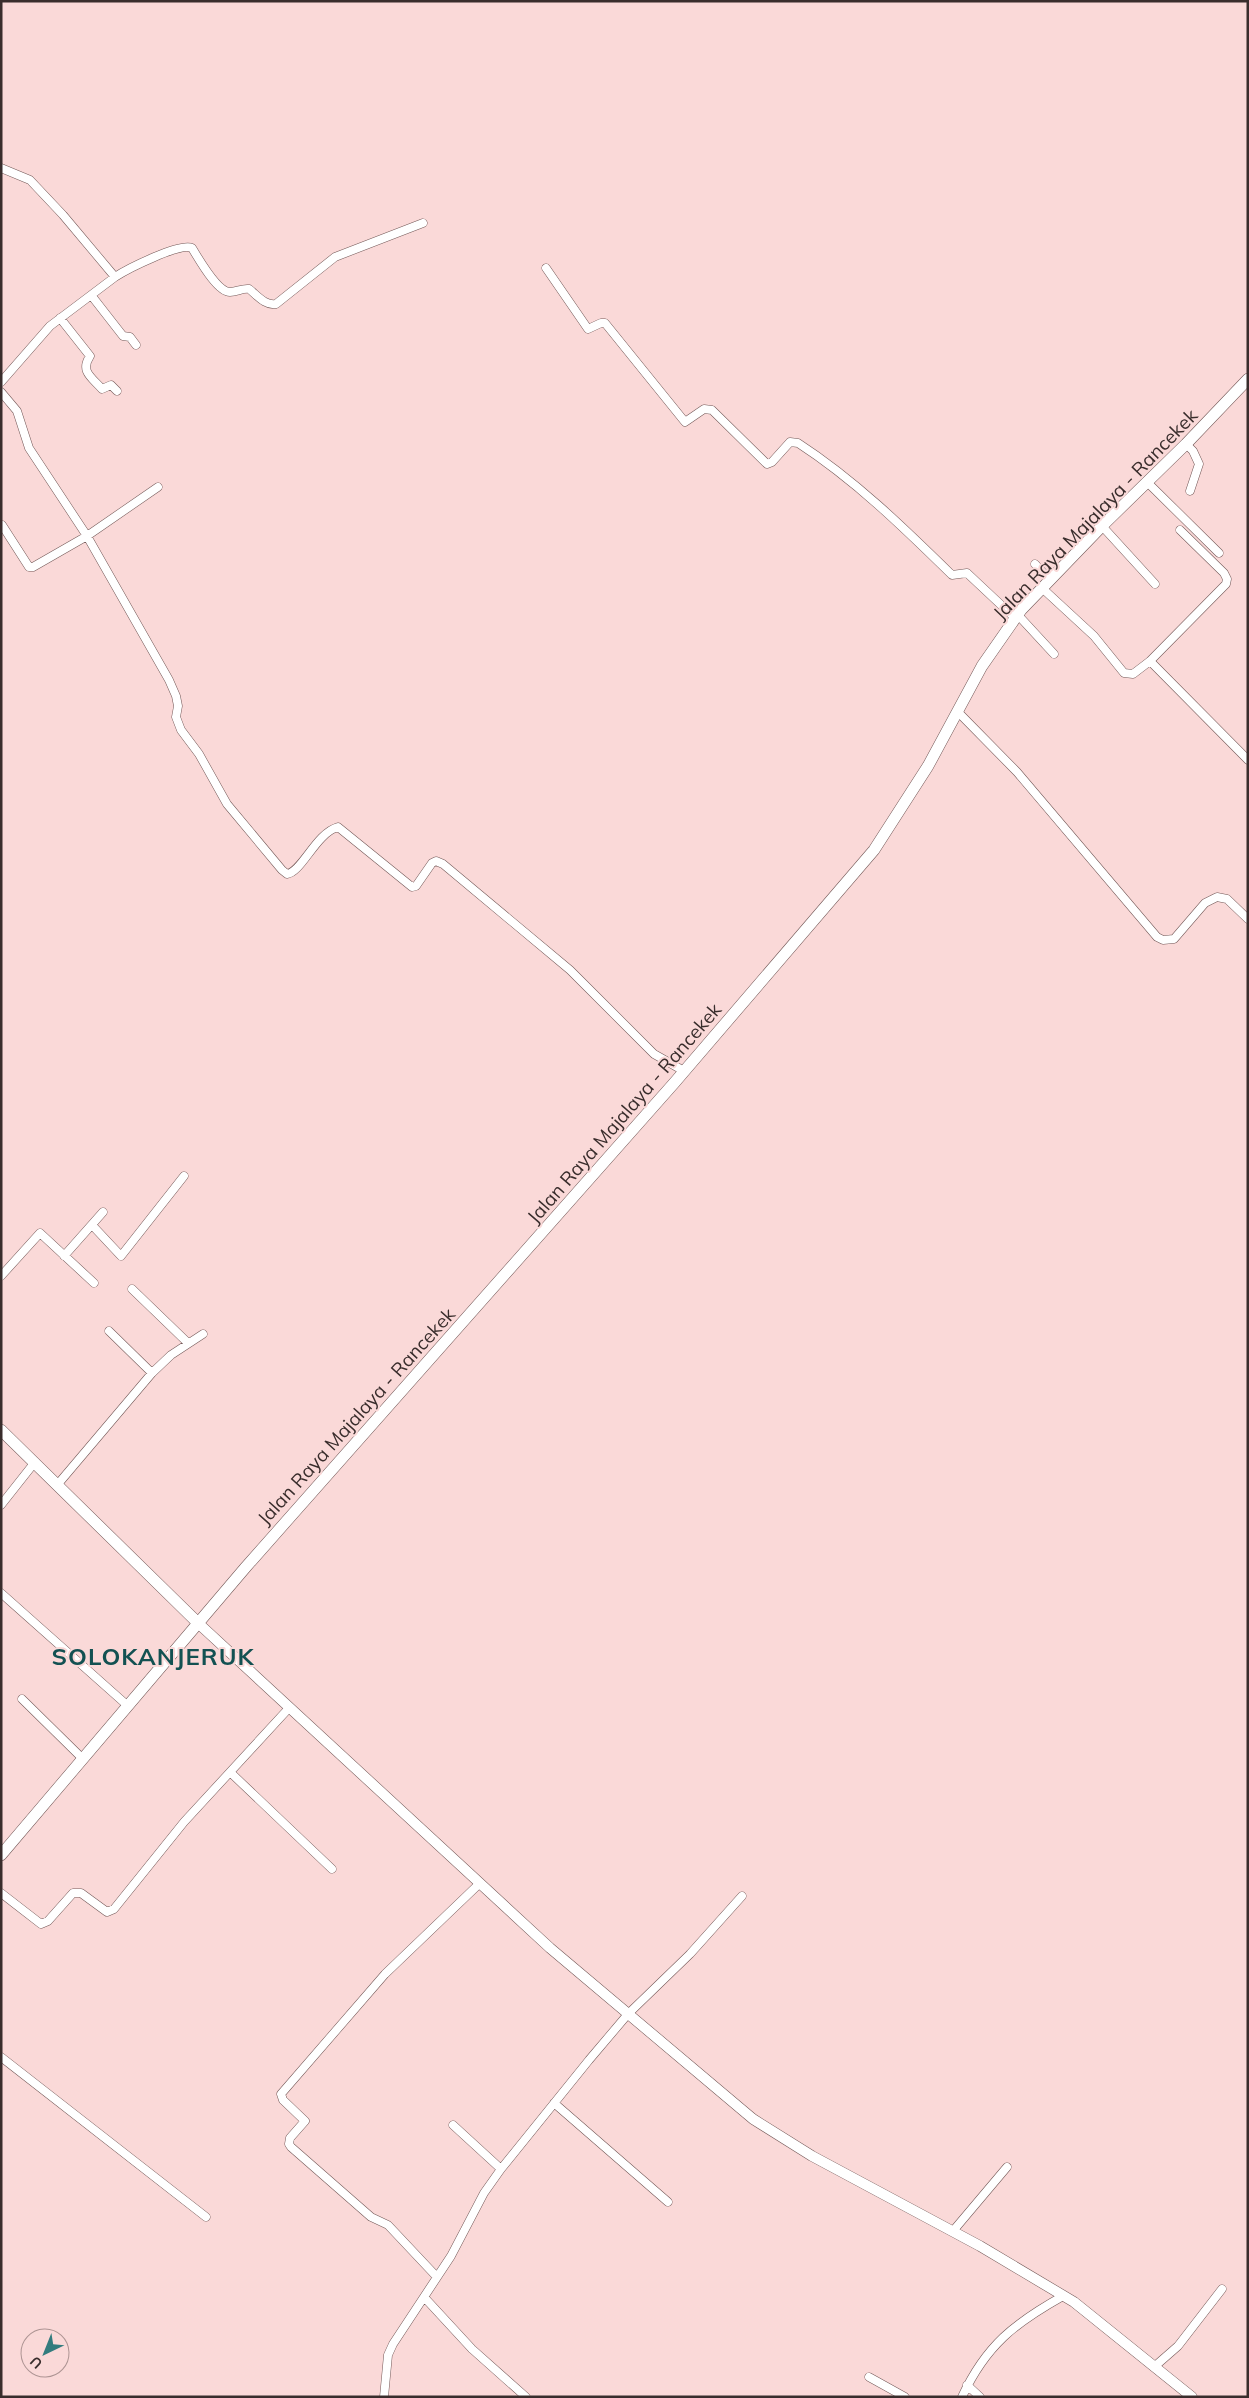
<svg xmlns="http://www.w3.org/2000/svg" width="1249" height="2398" font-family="Mulish,sans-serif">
<rect width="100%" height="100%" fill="#fad9d8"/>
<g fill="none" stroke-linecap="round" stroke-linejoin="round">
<defs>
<path id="minor" d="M1 168 30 180 63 215 115 277C127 269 181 242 192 248 199 259 217 292 230 292 237 292 242 288 249 289 257 295 265 306 276 304L335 257 423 223
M546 268 588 329 601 323H605L685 422 704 409 712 410 767 464 772 462 790 442 798 443C855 480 904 528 952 575L967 573 1015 618
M91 295 123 336 130 337 136 345
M60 318 90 356C80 371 91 377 102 389L111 385 117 391
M1 382 50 326 115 277
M1 392 17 411 29 448 87 536 169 680 176 696 178 706 176 717 181 730 199 754 227 804 282 870 287 874C302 872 316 833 338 827L412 887 416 886 432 863 436 861 443 864 570 970 654 1054 684 1071
M1186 444 1193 451 1199 464 1190 491
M1147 482 1219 553
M2 525 29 567H33L87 536 158 487
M1102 526 1155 584
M1035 564 1050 580
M1042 588 1094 636 1124 673 1133 674 1150 661 1248 760
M1018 615 1054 654
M1150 661 1226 584 1227 579 1224 573 1180 530
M958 712 1017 772 1157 937 1163 940 1174 939 1205 903 1217 897 1227 899 1248 919
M92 1225 121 1256 184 1176
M64 1256 103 1212
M1 1276 40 1233 94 1283
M132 1289 188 1343
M109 1331 152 1373
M58 1484 152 1373 171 1355 203 1334
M1 1505 35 1462
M1 1593 128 1706
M22 1699 83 1759
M231 1773 332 1869
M1 1893 41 1924 48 1921 73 1893H81L107 1912 114 1909 184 1822 289 1708
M1 2057 206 2217
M554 2103 668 2202
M453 2125 501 2169
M953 2231 1007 2167
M436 2276 388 2225 371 2217 291 2147 289 2144 290 2138 305 2121 283 2100 281 2094 385 1974 479 1884
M424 2297 472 2349 526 2397
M1154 2367 1178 2346 1222 2289
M869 2377 905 2397
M967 2385 980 2397
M384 2397 388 2355 393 2344 451 2256 484 2193 501 2169 589 2060 628 2014 690 1954 742 1896
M962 2397C986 2345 1015 2323 1063 2296"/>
<path id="tertiary" d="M198 1623 550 1948 753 2119 812 2156 980 2246 1074 2302 1192 2397"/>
<path id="secondary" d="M1 1430 198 1623
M1 1855 245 1568 675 1082 874 850 928 766 982 666 1021 610 1102 526 1186 444 1248 379"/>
</defs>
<use href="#minor" stroke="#735857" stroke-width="9"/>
<use href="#tertiary" stroke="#735857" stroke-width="11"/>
<use href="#secondary" stroke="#735857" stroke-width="12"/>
<use href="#minor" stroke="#fff" stroke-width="8"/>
<use href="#tertiary" stroke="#fff" stroke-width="10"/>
<use href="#secondary" stroke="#fff" stroke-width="11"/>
</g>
<g text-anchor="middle" stroke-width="4" stroke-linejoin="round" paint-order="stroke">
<g font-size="19" fill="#392d2c" stroke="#fad9d8">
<text transform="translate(1095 514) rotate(-46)" y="7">Jalan Raya Majalaya - Rancekek</text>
<text transform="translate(624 1113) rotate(-49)" y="7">Jalan Raya Majalaya - Rancekek</text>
<text transform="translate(356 1416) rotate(-48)" y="7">Jalan Raya Majalaya - Rancekek</text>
</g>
<g font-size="24" font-weight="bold" letter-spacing="1" fill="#135152" stroke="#fad9d8">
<text x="153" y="1665">SOLOKANJERUK</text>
</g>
</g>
<rect width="1249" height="2398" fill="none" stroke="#392d2c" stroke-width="5"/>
<g transform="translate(45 2353) rotate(223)"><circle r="24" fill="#fad9d8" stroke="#ad9493"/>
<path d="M0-4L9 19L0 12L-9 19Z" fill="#337c7e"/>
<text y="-8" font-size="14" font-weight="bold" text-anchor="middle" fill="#392d2c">U</text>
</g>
</svg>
